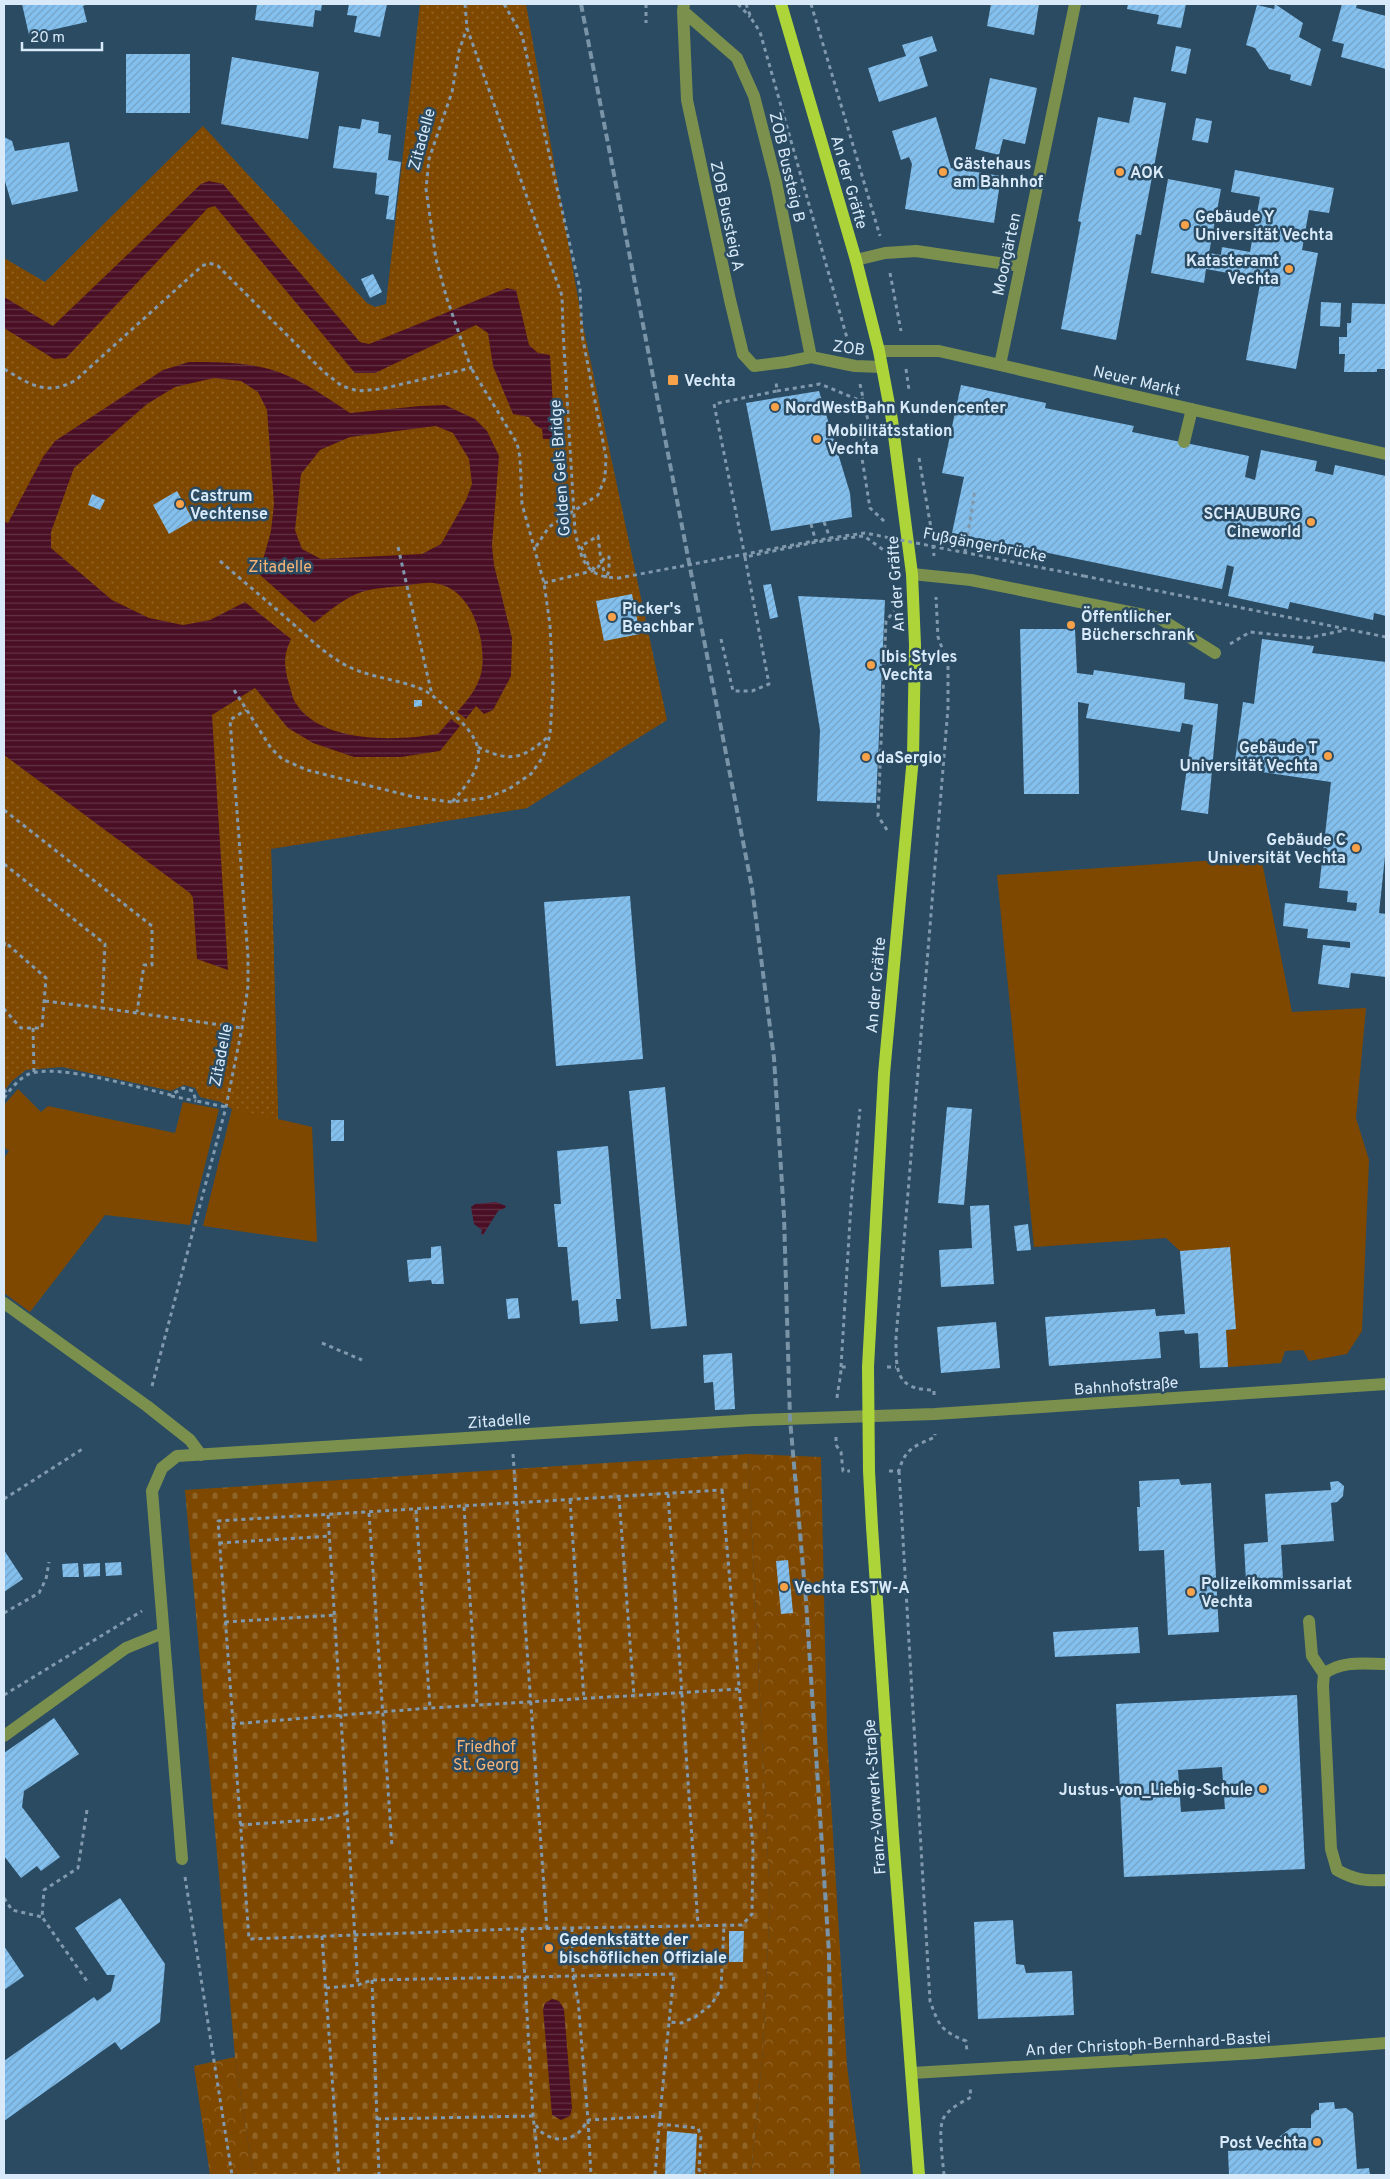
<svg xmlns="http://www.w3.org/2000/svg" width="1390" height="2179" font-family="Overpass,sans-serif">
<defs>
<pattern id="forest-crowns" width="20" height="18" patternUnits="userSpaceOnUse" patternTransform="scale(1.25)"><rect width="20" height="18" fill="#7f4800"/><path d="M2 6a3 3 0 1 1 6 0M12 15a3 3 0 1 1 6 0" fill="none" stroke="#906326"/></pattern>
<pattern id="cemetery-stones" width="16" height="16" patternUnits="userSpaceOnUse" patternTransform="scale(1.25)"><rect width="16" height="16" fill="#7f4800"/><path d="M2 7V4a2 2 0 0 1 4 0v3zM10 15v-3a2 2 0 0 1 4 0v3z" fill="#906326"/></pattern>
<pattern id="park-dots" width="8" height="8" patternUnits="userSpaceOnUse" patternTransform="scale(1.25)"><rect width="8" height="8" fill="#7f4800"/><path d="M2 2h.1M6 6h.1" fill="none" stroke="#906326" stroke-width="1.8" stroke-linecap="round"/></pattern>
<pattern id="water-rules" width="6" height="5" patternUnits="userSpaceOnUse" patternTransform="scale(1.25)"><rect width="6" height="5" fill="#4a0f24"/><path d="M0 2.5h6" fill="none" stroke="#633245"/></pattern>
<pattern id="building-hatch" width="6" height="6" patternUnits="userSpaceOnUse" patternTransform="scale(1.25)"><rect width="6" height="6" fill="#84c0ee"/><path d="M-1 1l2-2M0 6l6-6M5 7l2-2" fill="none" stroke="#73a2c5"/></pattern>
</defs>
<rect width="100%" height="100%" fill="#2b4b63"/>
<path fill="#7f4800" d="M240 785 527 808 271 849 278 1119 312 1127 317 1242 203 1226 232 1109 249 1026Z
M1261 857 1292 1012 1366 1008 1356 1118 1369 1160 1362 1331 1347 1354 1309 1361 1303 1350 1285 1351 1281 1363 1228 1367 1226 1330 1236 1329 1180 1251 1166 1238 1034 1247 997 875Z
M18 1089 41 1112 48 1106 175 1133 183 1102 219 1109 190 1225 105 1215 30 1312 4 1293V1158L9 1151 4 1147V1105Z"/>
<path fill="url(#forest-crowns)" d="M748 1454 821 1457 827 1735 847 2066 861 2175H751L763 2049 770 1900Z
M235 2057 253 2175H210L194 2066Z"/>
<path fill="url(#cemetery-stones)" d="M748 1454 770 1900 763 2049 751 2175H253L235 2057 185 1490Z"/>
<path fill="url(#park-dots)" d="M420 4H526L583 326 667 720 527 808 271 848 278 1119 232 1109 221 1102 200 1097 195 1088 184 1085 171 1091 62 1067 26 1070 12 1081 4 1091V258L45 282 203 126 367 303 375 307 386 304Z"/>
<path fill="url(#water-rules)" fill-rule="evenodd" d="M209 181 223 184 360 342 369 344 507 288 516 290 529 345 538 353 550 355 555 439H543L542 429 535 425 529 417 513 414 493 366 488 333 476 325 375 373H355L215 206 208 208 66 358 54 359 4 328V297L53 326 201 184Z
M189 362C216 362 243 362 269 369 298 377 326 397 350 413L420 406 445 405 475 419 487 431 499 456 492 545 494 565 512 638 511 676 493 710 484 714 476 706 466 719 457 712C467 701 477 689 481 674 488 642 472 586 433 583 424 582 413 585 403 586 391 587 377 588 365 591 346 596 329 611 314 623L259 574 271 531 274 504 267 410 258 392 241 381 214 378 175 387 147 404 74 468 51 532V548L112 600 149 618 183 625 210 620 245 602 291 639C283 657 284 665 289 684 291 689 292 697 295 702 320 744 397 741 438 734L451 719 460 726 440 751 401 757H354L313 743 288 728 255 688 212 715 228 970 197 959 193 898 190 893 4 755V521L8 523 43 457 55 441 163 370ZM436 426 453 433 469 459 472 484 466 500 441 544 422 554 321 559 302 549 295 530 301 474 320 450 350 437Z
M496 1202 506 1206 505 1208 498 1211 483 1235 481 1234 482 1230 474 1224 471 1207 475 1204Z
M552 1999 559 2001 564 2009 572 2108 570 2116 561 2120 552 2115 543 2009 545 2003Z"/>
<path fill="url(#building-hatch)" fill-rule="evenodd" d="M22 4H88L83 6 87 22 29 35Z
M257 4H322L321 11 315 10 313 27 255 20Z
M349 4H387L380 37 354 32 357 16 347 15Z
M991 4H1039L1034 35 987 26Z
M1128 4H1186L1181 28 1157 24 1159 15 1127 9Z
M1275 4 1303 23 1299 37 1321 49 1311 86 1290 80 1291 75 1269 69 1255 48 1246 45 1257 5 1274 9Z
M1342 4H1357L1356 8 1386 16V69L1341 57 1344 44 1332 41Z
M932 36 937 51 919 57 928 86 879 102 868 68 906 56 902 45Z
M1176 46 1191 49 1186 74 1171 71Z
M126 54H190V113H126Z
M232 57 319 72 308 139 221 124Z
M990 78 1037 88 1025 144 1003 139 999 155 975 149Z
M1134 97 1166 103 1141 235 1136 234 1116 340 1061 329 1081 222 1078 221 1098 117 1129 123Z
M936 117 951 168 1001 176 994 223 905 209 912 164 909 157 901 160 892 131Z
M1196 118 1212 121 1208 143 1192 140Z
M362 119 379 122 378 133 391 135 388 160 401 162 394 220 386 219 389 196 375 194 377 173 333 168 339 126 360 129Z
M4 137 12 141 15 151 69 142 78 191 12 205 4 178Z
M1235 170 1334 188 1329 213 1309 210 1302 250 1318 253 1296 369 1246 360 1261 279 1206 269 1204 283 1151 273 1168 179 1221 189 1209 253 1221 255 1222 247 1250 252 1260 197 1231 192Z
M373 274 382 292 370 298 361 279Z
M1321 302 1341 303 1340 327 1320 326Z
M1352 303 1386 304V369H1377V372H1344L1345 354H1339V337H1347V323H1351Z
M961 385 1046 403 1045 408 1134 426 1132 432 1249 456 1245 477 1255 480 1261 450 1317 461 1315 471 1333 475 1335 465 1386 476V616L1374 613 1373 620 1290 602 1288 609 1228 596 1234 567 1227 565 1222 589 952 533 964 477 942 473Z
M819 391 850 493 852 517 771 531 746 403Z
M177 491 193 520 169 534 153 505Z
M92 494 105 500 100 510 88 505Z
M771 584 778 617 770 619 763 585Z
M632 594 640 634 604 641 596 601Z
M798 596 885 600 876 803 817 801 820 730Z
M1020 629H1075L1077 673 1093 675 1094 670 1185 683 1184 699 1218 704 1208 814 1181 810 1193 725 1182 723 1180 732 1086 718 1089 704 1078 702 1079 794H1024Z
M1262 639 1314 646 1312 653 1386 662V847L1379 913 1386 914V977L1351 973 1349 988 1318 984 1323 945 1350 948V942L1307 938 1308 929 1283 926 1285 903 1356 911 1357 903 1347 902 1348 891 1319 888 1331 782 1234 768 1243 702 1254 704Z
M414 700H422V706L414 707Z
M630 896 643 1059 556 1066 544 902Z
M665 1087 687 1326 651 1329 629 1091Z
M947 1107 972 1109 964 1205 938 1203Z
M331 1120H344V1141H331Z
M608 1146 621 1299H616L618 1321 580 1324 578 1300 572 1301 567 1247H558L554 1204H561L557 1151Z
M989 1205 994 1284 941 1287 939 1250 972 1248 970 1206Z
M1028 1224 1031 1250 1017 1251 1014 1226Z
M441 1246 444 1284H432L431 1280 409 1282 407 1260 431 1258V1247Z
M1230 1247 1236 1329 1226 1330 1228 1367 1200 1368 1198 1333 1185 1334 1184 1330 1159 1332 1161 1358 1049 1366 1045 1317 1155 1309 1156 1316 1185 1314 1180 1251Z
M518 1298 520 1318 508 1319 506 1299Z
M996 1322 1000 1368 941 1373 937 1327Z
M732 1353 735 1409 715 1410 713 1382 704 1383 703 1355Z
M1179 1479 1181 1485 1211 1483 1219 1632 1168 1635 1164 1550 1139 1551 1137 1507H1140L1139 1481Z
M1338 1481 1344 1486 1343 1496 1337 1502 1331 1503 1334 1541 1281 1545 1283 1580 1246 1582 1244 1544 1268 1542 1265 1494 1331 1490 1330 1482Z
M4 1550 23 1579 4 1592Z
M788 1560 793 1613 781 1614 776 1561Z
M121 1562 122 1575 106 1576 105 1563Z
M78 1563 79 1577H63L62 1564Z
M100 1563V1576L84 1577 83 1564Z
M1138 1627 1140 1653 1055 1657 1053 1632Z
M1297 1695 1305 1869 1124 1877 1116 1704ZM1222 1767 1225 1809 1181 1812 1178 1770Z
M54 1718 79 1754 24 1791 22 1807 60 1857 41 1871 37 1866 21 1878 4 1856V1753Z
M120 1898 165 1964 160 2022 121 2050 115 2042 4 2121V2061L94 1997 97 2001 111 1991 115 1975H107L75 1928Z
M1013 1920 1016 1964 1024 1965 1026 1973 1072 1971 1074 2015 978 2019 974 1922Z
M729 1931H744L743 1962H729Z
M4 1946 24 1976 4 1990Z
M1334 2102 1335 2109 1346 2108 1353 2113 1357 2169 1369 2168 1370 2175H1229L1228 2151 1280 2148 1279 2137 1291 2128H1311V2115L1316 2110H1319V2103Z
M667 2131 697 2134 695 2175H665Z"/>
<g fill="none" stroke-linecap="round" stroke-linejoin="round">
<path stroke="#8099ad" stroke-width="3" stroke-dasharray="4 4" stroke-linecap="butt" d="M465 4 467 28 562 296 563 330
M504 4 522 35 580 289 582 335 606 457 605 478 598 495 549 527 535 548
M646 4V23
M738 4 750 17
M746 4 751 18 760 32 849 345
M811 4 880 236
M890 273 901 331
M4 369C30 384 46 397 76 380L202 266 209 263 218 266 324 372 342 386 358 391 381 389 471 368 447 299 436 259 426 189 429 159 452 92 459 51 467 28
M906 369 909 390
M860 384 870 430 860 446 870 508 885 522
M777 391 820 384 859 400 864 399
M919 458 932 534 934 556
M824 522 830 538
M811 524 816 542
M398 547 432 695
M965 552 975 490
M745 557 714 404 777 391 776 382
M220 561C244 582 268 602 292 623 308 637 322 651 340 662 364 677 393 678 419 688 432 693 442 704 452 713 491 748 484 766 452 802
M595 570 588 564 581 546 598 536 601 561 606 578
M1084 576 1386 637
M544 583 596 570 605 557H609V571L606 578
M721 639 733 691H752L769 684 745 557 816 542 864 536 889 554
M1230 644 1250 632 1308 638 1345 630
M234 690 271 748 282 759 307 770 414 797 451 802 486 798 509 789 531 774 543 757 550 735 553 687 550 625 544 583 522 504 520 457 517 443 471 368
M478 747C510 763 523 759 549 736
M4 810 152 926V965H144L137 1012
M887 830 878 816 886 621 894 611
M4 864 105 944 102 1008 242 1028
M4 946 5 942 46 978 42 1028H21L4 1009
M45 1001 102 1008
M33 1028 34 1074
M4 1089 7 1094
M171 1096 196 1101
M4 1098C10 1090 19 1078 29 1074 57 1063 139 1088 171 1095L183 1088 193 1091 196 1101 226 1107
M322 1343 362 1360
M841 1367 851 1204 860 1109
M887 1367H896
M152 1386 226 1107 242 1028 248 986V957L230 720 246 710
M934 1395V1390C895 1390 896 1370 896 1338L948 708V664L938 637 936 597
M837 1398C838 1387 841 1378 841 1367H848
M836 1437V1445L841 1452 843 1471H850
M513 1454 547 1929
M889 1471H899C905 1448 915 1446 935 1437V1434
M899 1471 930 2001C939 2026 941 2031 966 2041L967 2052
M722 1490 753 1847 752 1914 742 1925 513 1929 249 1939 218 1521Z
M668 1494 698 1925
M619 1497 634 1696
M4 1499 84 1448
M570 1500 584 1699
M464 1507 477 1705
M416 1510 430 1708
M369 1513 392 1847
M328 1515 358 1985
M219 1543 330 1536
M4 1613 39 1593 46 1579 49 1562
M225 1622 335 1615
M4 1695 142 1611
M232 1724 430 1708 739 1689
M87 1810 78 1868 44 1890 42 1917 89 1984
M240 1825 324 1819 348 1813
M185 1877 232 2175
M4 1898 12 1910 42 1917
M572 1928 573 1976 578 2000 588 2120 660 2116 655 2175
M522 1929 533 2116 540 2175
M322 1936 339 2175
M372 1980 379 2175
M326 1988 358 1985 372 1980 674 1974 669 2022
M660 2115 669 2022 681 2023 695 2017 711 2005 721 1989 724 1925
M377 2119 533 2116
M588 2120 591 2175
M659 2124 698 2128 701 2136 699 2170 705 2175
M536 2125C543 2139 565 2144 578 2133 582 2130 585 2124 588 2120
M944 2175C943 2162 938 2131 943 2119 949 2108 961 2103 971 2097L970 2088"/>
<path stroke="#7b904d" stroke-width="12" d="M684 4 683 11 687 100 730 300 743 354 754 366 786 362 811 357 855 366 882 367
M683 11 737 58 754 96 776 182 811 357
M856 260 885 253 916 251 1020 266
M879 351H939L1386 454
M1000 365 1075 4
M1184 442 1192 409
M912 574 971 580 1159 618 1215 653
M4 1303 147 1406 190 1440 201 1455
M1309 1621 1312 1656 1324 1674
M1386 1664C1366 1664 1341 1660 1324 1674L1323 1686 1331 1849 1337 1870C1355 1880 1365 1881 1386 1880
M4 1736 126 1648 163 1633
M182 1859 152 1491 162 1468 177 1456 753 1420 935 1414 1386 1384
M912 2073 1257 2053 1386 2043"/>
<path stroke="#add53a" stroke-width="12" d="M781 4 856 260 879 351 892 420 912 574 915 645 913 757 884 1074 868 1367 869 1471 872 1527 893 1836 919 2175"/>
<path stroke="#7993a7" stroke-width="4" stroke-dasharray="8 4" stroke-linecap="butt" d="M581 4 752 888 774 1058 784 1216 790 1419 806 1601 829 1953 832 2175"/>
<path stroke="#8099ad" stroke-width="3" stroke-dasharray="4 4" stroke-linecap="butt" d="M563 330 575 531C581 560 586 578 619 578L830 538 865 533 1084 576"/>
</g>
<g fill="#f7a149" stroke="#2b4b63" stroke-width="2">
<circle cx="943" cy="172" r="5"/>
<circle cx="1120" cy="172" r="5"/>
<circle cx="1185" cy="225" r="5"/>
<circle cx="1289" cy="269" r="5"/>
<rect x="667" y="374" width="12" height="12" rx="2.5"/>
<circle cx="775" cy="407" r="5"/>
<circle cx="817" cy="439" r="5"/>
<circle cx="180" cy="504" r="5"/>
<circle cx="1311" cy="522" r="5"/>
<circle cx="612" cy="617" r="5"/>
<circle cx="1071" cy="625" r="5"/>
<circle cx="871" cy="665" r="5"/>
<circle cx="1328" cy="756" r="5"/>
<circle cx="866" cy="757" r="5"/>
<circle cx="1356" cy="848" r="5"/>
<circle cx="784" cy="1587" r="5"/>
<circle cx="1191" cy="1592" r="5"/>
<circle cx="1263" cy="1789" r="5"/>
<circle cx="549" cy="1948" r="5"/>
<circle cx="1317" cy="2142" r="5"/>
</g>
<g text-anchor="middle" stroke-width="5" stroke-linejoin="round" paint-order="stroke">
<g font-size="16" fill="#d8eaf9" stroke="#2b4b63">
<text transform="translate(421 139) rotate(-75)" y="6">Zitadelle</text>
<text transform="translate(788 167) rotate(77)" y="6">ZOB Bussteig B</text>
<text transform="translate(850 182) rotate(74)" y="6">An der Gräfte</text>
<text transform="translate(728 216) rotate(78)" y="6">ZOB Bussteig A</text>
<text transform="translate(1006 254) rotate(-78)" y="6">Moorgärten</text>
<text transform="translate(849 347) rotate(8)" y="6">ZOB</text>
<text transform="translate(1137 380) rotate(13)" y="6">Neuer Markt</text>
<text transform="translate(559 468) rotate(-94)" y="6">Golden Gels Bridge</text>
<text transform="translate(985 544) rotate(11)" y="6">Fußgängerbrücke</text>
<text transform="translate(895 584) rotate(-94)" y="6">An der Gräfte</text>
<text transform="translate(875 985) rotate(-85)" y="6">An der Gräfte</text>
<text transform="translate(220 1055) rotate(-79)" y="6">Zitadelle</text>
<text transform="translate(1126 1385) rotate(-4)" y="6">Bahnhofstraße</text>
<text transform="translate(499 1420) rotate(-4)" y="6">Zitadelle</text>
<text transform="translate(874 1797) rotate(-94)" y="6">Franz-Vorwerk-Straße</text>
<text transform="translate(1148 2043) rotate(-3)" y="6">An der Christoph-Bernhard-Bastei</text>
</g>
<g font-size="16" font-weight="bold" fill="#d8eaf9" stroke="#2b4b63" text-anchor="start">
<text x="953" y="169">Gästehaus<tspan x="953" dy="18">am Bahnhof</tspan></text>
<text x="1130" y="178">AOK</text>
<text x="1195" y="222">Gebäude Y<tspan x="1195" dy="18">Universität Vechta</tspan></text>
<text x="1279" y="266" text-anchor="end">Katasteramt<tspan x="1279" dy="18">Vechta</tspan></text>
<text x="684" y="386">Vechta</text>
<text x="785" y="413">NordWestBahn Kundencenter</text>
<text x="827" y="436">Mobilitätsstation<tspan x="827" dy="18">Vechta</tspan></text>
<text x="190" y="501">Castrum<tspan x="190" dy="18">Vechtense</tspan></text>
<text x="1301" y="519" text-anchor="end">SCHAUBURG<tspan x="1301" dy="18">Cineworld</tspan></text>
<text x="622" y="614">Picker's<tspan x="622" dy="18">Beachbar</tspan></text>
<text x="1081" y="622">Öffentlicher<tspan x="1081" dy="18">Bücherschrank</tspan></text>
<text x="881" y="662">Ibis Styles<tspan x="881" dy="18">Vechta</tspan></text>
<text x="1318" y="753" text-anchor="end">Gebäude T<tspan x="1318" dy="18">Universität Vechta</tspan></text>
<text x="876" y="763">daSergio</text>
<text x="1346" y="845" text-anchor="end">Gebäude C<tspan x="1346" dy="18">Universität Vechta</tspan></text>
<text x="1201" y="1589">Polizeikommissariat<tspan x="1201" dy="18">Vechta</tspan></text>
<text x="794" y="1593">Vechta ESTW-A</text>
<text x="1253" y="1795" text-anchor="end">Justus-von_Liebig-Schule</text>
<text x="559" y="1945">Gedenkstätte der<tspan x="559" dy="18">bischöflichen Offiziale</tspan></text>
<text x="1307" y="2148" text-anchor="end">Post Vechta</text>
</g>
<g font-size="16" fill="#f6b477" stroke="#2b4b63">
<text x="280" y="572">Zitadelle</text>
<text x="486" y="1752">Friedhof<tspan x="486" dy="18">St. Georg</tspan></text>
</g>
</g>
<rect width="1390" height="2179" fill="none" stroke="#d8eaf9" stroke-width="10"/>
<path d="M22 42v8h80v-8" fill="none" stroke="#d8eaf9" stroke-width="2.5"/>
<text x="30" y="42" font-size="15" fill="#d8eaf9" stroke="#2b4b63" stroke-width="4" paint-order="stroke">20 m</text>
</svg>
